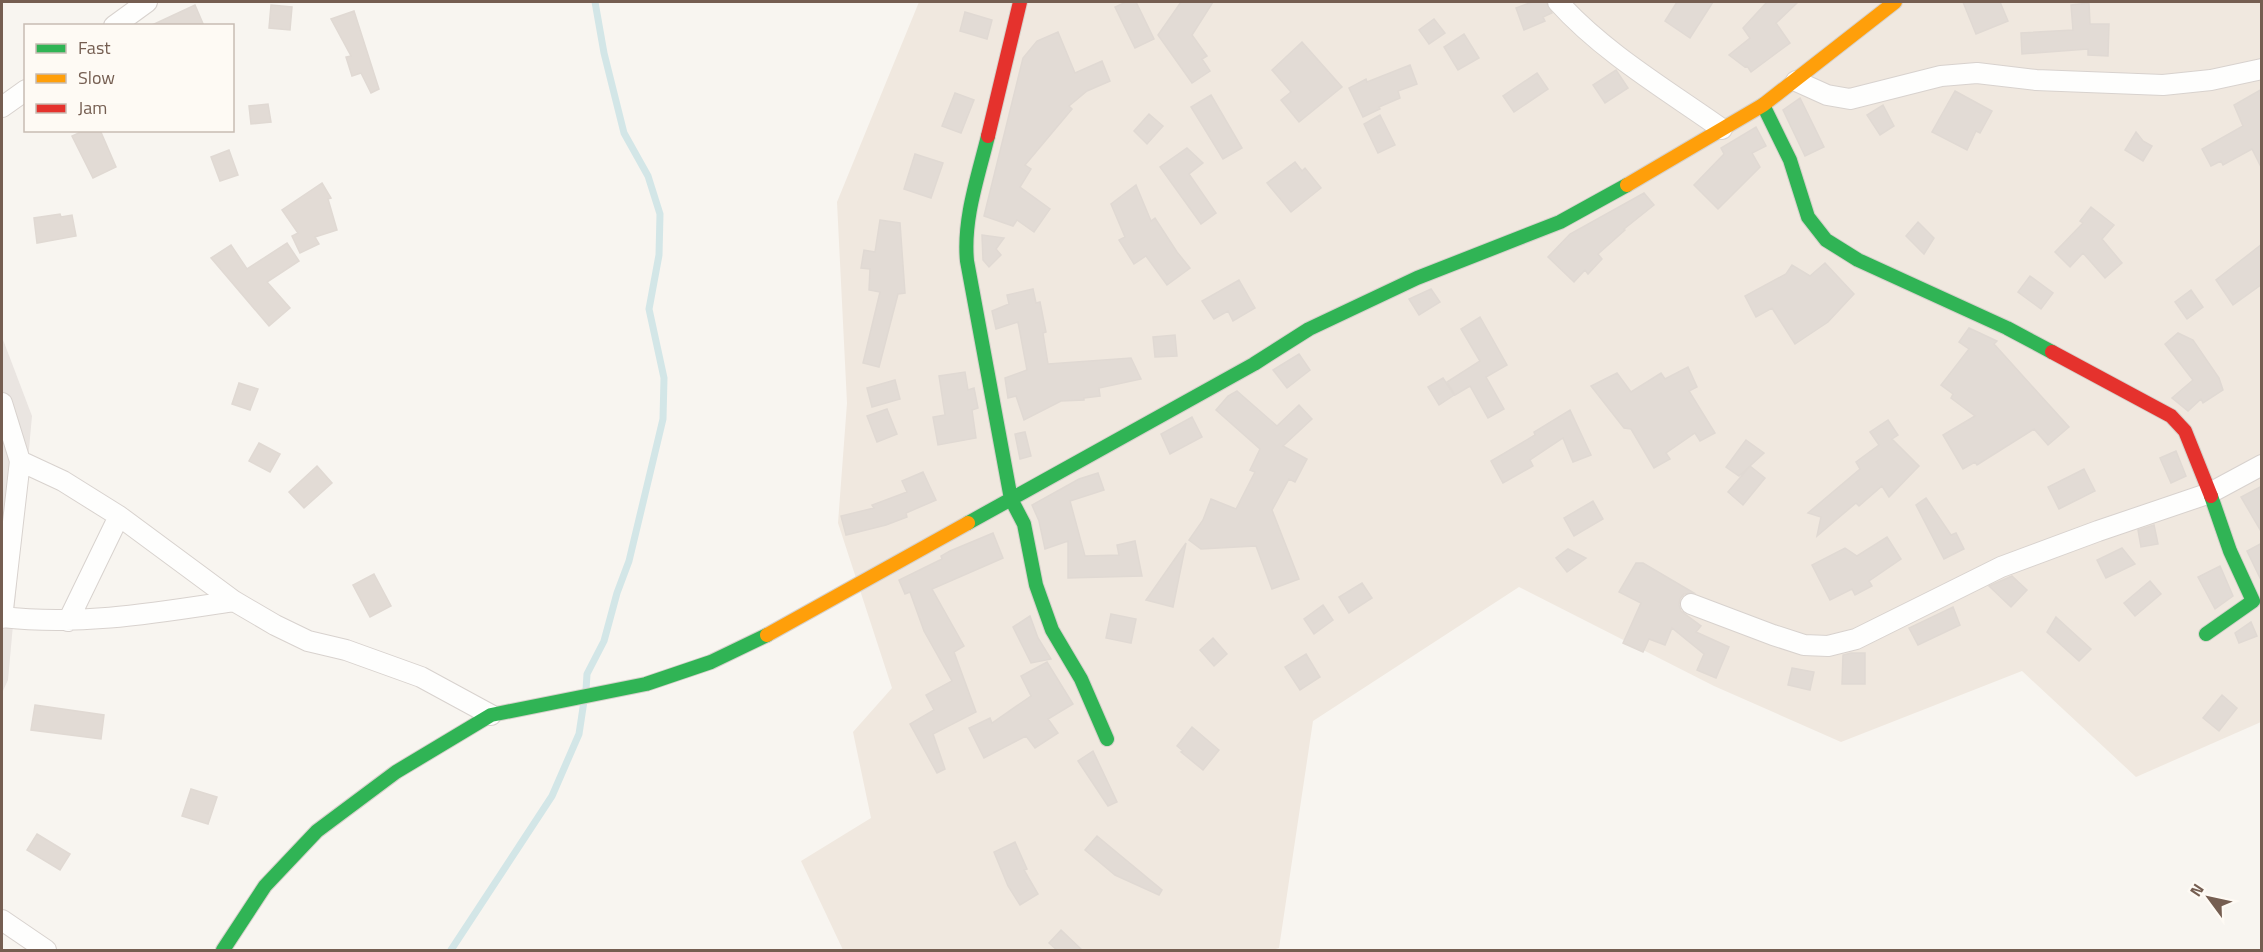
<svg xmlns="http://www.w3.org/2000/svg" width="2263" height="952" font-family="'Titillium Web',sans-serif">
<rect width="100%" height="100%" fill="#f8f5f0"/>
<path fill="#f0e8df" d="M919 2H2261V722L2136 777 2022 671 1841 742 1714 686 1519 587 1313 721 1279 948 1272 950H843L801 861 871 818 853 732 892 688 838 523 847 403 837 202Z"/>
<path fill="#eae5e1" d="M2 337 32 416 8 680 2 693Z"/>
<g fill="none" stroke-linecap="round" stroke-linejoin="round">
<path stroke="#d3e6e7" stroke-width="7" d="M586 690 587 674 604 641 617 593 629 561 663 419 664 378 649 309 659 255 660 214 648 176 624 133 604 53 595 2
M451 950 552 796 579 734 584 701"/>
</g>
<path fill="#e2dbd5" stroke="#e0d9d3" stroke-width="1.5" d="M1126 2H1136L1154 39 1135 48 1115 7Z
M1181 2H1213L1192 35 1207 56 1202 59 1210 71 1192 83 1158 35Z
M1532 2H1546L1552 13 1543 17 1545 21 1524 30 1516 8Z
M1677 2H1713L1690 38 1665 21Z
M1767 2H1798L1776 23 1790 43 1751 72 1747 66 1745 67 1729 55 1750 38 1743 28Z
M1963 2H2000L2008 21 1976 34Z
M2089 3 2090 24H2109L2108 56 2088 55V49L2022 54 2021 33 2073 30 2071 5Z
M195 5 204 26H150Z
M271 5 292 7 290 30 269 28Z
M354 11 379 89 371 93 361 73 352 76 346 57 351 56 331 19Z
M965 12 992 20 987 39 960 31Z
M1434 19 1445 33 1429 44 1419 30Z
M1058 32 1075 73 1102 61 1110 81 1087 91 1069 106 1072 109 1025 165 1031 169 1020 187 1050 209 1034 232 1017 220 1013 226 984 216 1023 58 1037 41Z
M1464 34 1479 58 1458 70 1444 47Z
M1302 42 1342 87 1299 122 1281 100 1291 92 1272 70Z
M1410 65 1417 84 1398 91 1400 98 1379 107 1380 109 1363 117 1349 88 1366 79 1367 82Z
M1616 70 1628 88 1605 103 1593 85Z
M1537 73 1548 89 1514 112 1503 96Z
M2262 89V169L2252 149 2223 165 2221 161 2211 166 2202 149 2243 126 2234 105Z
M1955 91 1992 111 1980 133 1976 131 1967 150 1932 132Z
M955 93 974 100 961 133 942 126Z
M1211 95 1242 148 1223 159 1191 107Z
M1800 98 1824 147 1805 156 1783 110Z
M268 104 271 122 251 124 249 106Z
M1883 105 1894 126 1880 135 1867 115Z
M1149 114 1163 126 1147 144 1134 131Z
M1380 115 1395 145 1378 153 1364 124Z
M1756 127 1766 146 1752 153 1760 167 1718 209 1694 185 1724 154 1721 148Z
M85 130H100L116 167 93 178 72 136Z
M2136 132 2143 141 2152 146 2143 161 2125 150Z
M1187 148 1203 163 1189 174 1216 213 1201 224 1160 167Z
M229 150 238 175 220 181 211 157Z
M915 154 943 163 931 198 904 189Z
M1295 162 1302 171 1305 168 1321 188 1291 212 1267 183Z
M322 183 331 198 328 199 337 230 315 237 319 244 300 253 292 236 298 233 282 210Z
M1136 185 1151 221 1155 218 1177 252 1190 268 1167 285 1146 256 1134 264 1119 240 1125 237 1111 204Z
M1644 193 1654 205 1624 229 1625 230 1598 254 1602 259 1588 274 1585 270 1574 282 1548 257 1570 234Z
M2091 207 2114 225 2102 239 2122 263 2105 278 2083 253 2070 267 2055 252 2083 223 2080 221Z
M60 214 61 217 72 215 76 236 37 243 34 218Z
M880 220 900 223 905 293 898 294 879 367 863 363 880 292 869 290 870 269 861 268 864 250 875 252Z
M1918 222 1934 238 1924 254 1906 236Z
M982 235 1004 238 996 249 1001 255 989 267 983 260Z
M287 243 299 261 267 282 290 308 269 326 211 258 231 245 247 269Z
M2262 244V284L2233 305 2216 280Z
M1825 263 1854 294 1828 322 1795 344 1772 308 1756 317 1745 296 1786 274 1792 265 1810 276Z
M2030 276 2053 293 2041 309 2018 292Z
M1239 280 1255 308 1233 321 1228 311 1214 319 1202 301Z
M1033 289 1036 303 1040 302 1046 332 1043 333 1048 364 1131 358 1141 379 1099 388 1100 396 1084 398V400L1061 401 1024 420 1016 396 1008 398 1005 378 1027 370 1018 322 996 329 992 311 1009 304 1007 295Z
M1431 289 1440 302 1419 315 1409 299Z
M2191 290 2203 307 2187 319 2175 302Z
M1480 317 1507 365 1486 377 1504 409 1488 418 1470 386 1455 395 1447 382 1480 361 1461 329Z
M1969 328 1997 341 1994 344 2069 427 2048 445 2034 429 1977 465 1975 462 1963 469 1943 435 1975 416 1951 398 1953 394 1941 385 1969 349 1959 342Z
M2178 333 2193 340 2219 378 2223 390 2203 403 2201 399 2188 411 2172 398 2193 380 2165 344Z
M1175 335 1177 356 1155 357 1153 337Z
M1299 354 1310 370 1287 388 1273 370Z
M1688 367 1697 387 1689 391 1715 433 1700 441 1695 433 1666 453 1670 459 1654 468 1631 429 1624 428 1591 386 1617 373 1631 392 1661 373 1665 379Z
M965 372 968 390 974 388 978 408 972 410 976 438 938 445 933 417 945 415 939 376Z
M1443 378 1454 395 1439 405 1428 387Z
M895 380 900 399 872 407 867 388Z
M239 383 258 389 250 410 232 404Z
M1237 391 1277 426 1299 405 1312 419 1283 446 1307 459 1295 482 1289 479 1272 510 1299 579 1272 589 1256 546 1201 549 1189 540 1203 520 1211 499 1236 509 1255 472 1250 470 1260 449 1216 410 1228 396Z
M887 409 897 434 877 442 867 416Z
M1570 410 1591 455 1573 462 1563 438 1530 460 1533 466 1503 483 1491 461 1535 435 1534 432Z
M1192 417 1202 437 1170 454 1161 434Z
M1888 420 1898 435 1892 439 1919 466 1889 497 1882 486 1859 506 1856 503 1817 536 1821 517 1808 513 1860 469 1856 462 1879 445 1870 432Z
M1025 432 1031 456 1020 459 1015 434Z
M1746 440 1764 453 1739 476 1726 467Z
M259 443 280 454 270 472 249 461Z
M2176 451 2186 476 2171 483 2160 458Z
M317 466 332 483 304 508 289 492Z
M1750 466 1765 478 1743 505 1728 492Z
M2084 469 2095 491 2059 509 2048 487Z
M923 472 936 500 906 513 907 517 886 525 846 535 841 516 874 508 872 505 907 492 902 481Z
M1098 473 1104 490 1070 501 1085 556 1119 555 1117 545 1135 541 1142 576 1068 578V541L1045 549 1039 521 1032 505 1079 479Z
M2262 486V533L2241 497Z
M1926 498 1951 535 1956 533 1964 549 1944 559 1916 505Z
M1593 501 1603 519 1574 536 1564 518Z
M2154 525 2158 544 2141 547 2138 530Z
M993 533 1003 558 932 589 964 646 954 652 976 712 933 734 945 769 937 773 910 724 934 710 926 695 952 681 924 631 910 592 905 594 899 580 942 559 941 556 950 551Z
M1887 537 1901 559 1869 581 1872 586 1855 595 1852 589 1830 600 1812 565 1845 548 1857 556Z
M1186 543 1173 607 1146 600Z
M2262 543V582L2247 551Z
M2122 548 2135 564 2106 578 2097 560Z
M1568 549 1586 558 1567 572 1556 558Z
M1636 563H1643L1694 593 1684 594 1680 599 1679 605 1681 611 1701 626 1696 632 1729 647 1716 678 1697 670 1704 654 1672 628 1665 645 1649 639 1643 652 1623 643 1641 603 1619 592Z
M2220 566 2233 596 2215 609 2198 577Z
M374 574 391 606 370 617 353 585Z
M2012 576 2027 590 2011 607 1989 586Z
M2150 581 2161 594 2135 616 2124 603Z
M1362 583 1372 598 1349 613 1339 597Z
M1323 605 1333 620 1314 634 1304 619Z
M1953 607 1960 625 1918 645 1909 628Z
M1111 614 1136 619 1131 643 1106 638Z
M1030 616 1038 638 1051 659 1031 663 1013 627Z
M2056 617 2091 649 2079 661 2047 632Z
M2251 622 2257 636 2239 643 2235 633Z
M1213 638 1227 654 1214 666 1200 650Z
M1851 653H1865V684H1842L1843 655Z
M1306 654 1320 677 1300 690 1285 667Z
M1047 662 1073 704 1048 719 1058 733 1035 748 1026 736 984 758 969 728 990 718 992 723 1031 696 1021 676Z
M1792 668 1814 672 1810 690 1788 685Z
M2222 695 2237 708 2219 731 2203 718Z
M35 705 104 715 101 739 31 730Z
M1192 727 1219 750 1203 770 1181 752 1183 751 1177 746Z
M1093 751 1117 802 1108 806 1078 761Z
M191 789 217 797 208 824 182 816Z
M37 834 70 854 60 870 27 850Z
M1097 836 1162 890 1159 895 1115 875 1085 850Z
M1015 842 1027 869 1024 870 1038 894 1020 905 1008 886 994 852Z
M1061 930 1083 951H1058L1049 943Z"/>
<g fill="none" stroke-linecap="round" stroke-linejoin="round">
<defs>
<path id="street" d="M1558 2C1604 53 1667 90 1722 129
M114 26 147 2
M1796 81 1827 95 1850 99 1941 76 1977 73 2036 80 2163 85 2211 80 2262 69
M2 107 26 90
M2 403 20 461 2 618
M20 461 63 481 119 516 234 601 275 625 308 641 346 650 421 677 491 715
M1691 604 1773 635 1804 645 1828 646 1856 639 2001 567 2098 531 2210 493 2262 465
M2 617C81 626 155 613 234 601
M68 621 119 516
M2 920 46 950"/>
<path id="fast" d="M1763 105 1790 160 1808 217 1826 240 1858 260 2007 328 2052 352
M988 136C978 177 963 219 967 261L1011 499 1024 524 1036 585 1052 630 1081 679 1107 739
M968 523 1254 364 1309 329 1417 278 1560 222 1627 185
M2206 634 2253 601 2230 551 2211 496
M223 950 265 886 317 831 396 772 491 715 646 684 711 662 767 635"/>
<path id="slow" d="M1627 185 1763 105 1895 2
M767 635 968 523"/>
<path id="jam" d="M988 136 1020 2
M2052 352 2171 416 2185 431 2211 496"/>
</defs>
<use href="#street" stroke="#d8d2ce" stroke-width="22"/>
<use href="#fast" stroke="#d6d1cb" stroke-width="16"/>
<use href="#slow" stroke="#d6d1cb" stroke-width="16"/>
<use href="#jam" stroke="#d6d1cb" stroke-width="16"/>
<use href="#street" stroke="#fefefd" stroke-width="20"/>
<use href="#fast" stroke="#30b455" stroke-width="14"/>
<use href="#slow" stroke="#ff9f0a" stroke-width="14"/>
<use href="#jam" stroke="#e5322d" stroke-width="14"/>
</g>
<rect width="2263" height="952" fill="none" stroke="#755e51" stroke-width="6"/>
<rect x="24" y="24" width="210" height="108" fill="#fefaf4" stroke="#c7bcb3" stroke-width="1.5"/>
<rect x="36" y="44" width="30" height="9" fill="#30b455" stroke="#c7bcb3" stroke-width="1.5"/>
<text x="78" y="54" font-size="18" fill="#755e51">Fast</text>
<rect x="36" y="74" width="30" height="9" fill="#ff9f0a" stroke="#c7bcb3" stroke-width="1.5"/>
<text x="78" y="84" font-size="18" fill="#755e51">Slow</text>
<rect x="36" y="104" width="30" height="9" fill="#e5322d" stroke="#c7bcb3" stroke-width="1.5"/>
<text x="78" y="114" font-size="18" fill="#755e51">Jam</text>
<g transform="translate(2209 898) rotate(303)" stroke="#fefaf4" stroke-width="4.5" paint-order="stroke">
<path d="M0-4.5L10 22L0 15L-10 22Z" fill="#755e51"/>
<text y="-9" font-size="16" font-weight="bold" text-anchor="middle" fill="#755e51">N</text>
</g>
</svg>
